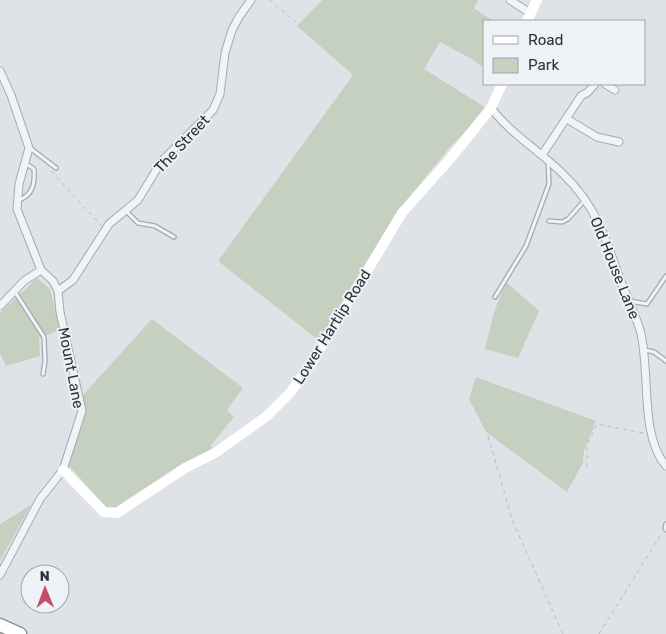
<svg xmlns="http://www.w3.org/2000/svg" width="666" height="634" font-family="Rubik,sans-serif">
<rect width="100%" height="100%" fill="#dfe2e7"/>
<path fill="#c6d0c1" d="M322 0H478L474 8 493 21H485V69L470 58 440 42 424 69 488 109 450 147 399 210 322 343 218 261 353 75 297 26Z
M37 278 50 289 60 330 39 338 40 356 6 366 0 353V313Z
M506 282 539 311 518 358 485 349 494 312Z
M152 319 243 388 227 410 234 417 211 445 213 451 183 464 116 507 107 508 69 466 86 412 83 395Z
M476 377 596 421 584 451 583 463 567 492 486 432 469 399Z
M31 505 0 561V524Z"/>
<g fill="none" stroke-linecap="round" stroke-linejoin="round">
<defs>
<path id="lane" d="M30 148 56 168
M19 200C33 195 35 183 34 169L25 163
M126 211 138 223 155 226 174 237
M549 221 562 222 568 219 584 201
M15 292 44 337 45 361 43 374
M495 297 526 246 549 184 548 160
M629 301 647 304 666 276
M645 350 654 352 666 361
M666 524 665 528 666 530"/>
<path id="street" d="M510 0 530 13
M0 71 11 95 29 148 19 184 17 209 41 270 53 281 58 291 60 312 82 411 63 470 40 499 0 575
M605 84 615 90
M491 108C510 133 538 150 561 172 576 186 590 205 599 224 608 243 614 264 622 284 628 299 635 314 640 330 651 369 639 435 666 466
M567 119 597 137 619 142
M542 155 581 96 588 92 595 84
M58 291 73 280 109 224 138 200 161 162 213 110 220 94 225 53 232 30 239 17 251 0
M0 306 24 281 41 270"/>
<path id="highway" d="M0 625 20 634"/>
</defs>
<use href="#lane" stroke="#a5a9b0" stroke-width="5.5"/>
<use href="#street" stroke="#a5a9b0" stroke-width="9"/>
<use href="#highway" stroke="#88919c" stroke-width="15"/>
<path stroke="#b9bdc2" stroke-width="1" stroke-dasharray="4 4" stroke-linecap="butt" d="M269 0 296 22
M51 171 101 225
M488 436 513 522 563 634
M587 467V445L597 424 643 433
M599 634 662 533"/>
<use href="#lane" stroke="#f1f3f6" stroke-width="3"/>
<use href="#street" stroke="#f1f3f6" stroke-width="7"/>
<path stroke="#fff" stroke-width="10" d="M527 21 537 0
M63 470 104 512 117 513 185 468 215 453 267 416 290 393 311 364 402 213 450 159 491 108 502 84"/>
<use href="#highway" stroke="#fff" stroke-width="12"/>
</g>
<g text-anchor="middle" stroke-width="4" stroke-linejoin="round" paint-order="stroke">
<g font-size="15" fill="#2a313c" stroke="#eef1f5">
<text transform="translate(182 144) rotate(-47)" y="5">The Street</text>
<text transform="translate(615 268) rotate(68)" y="5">Old House Lane</text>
<text transform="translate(332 327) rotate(-58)" y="5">Lower Hartlip Road</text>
<text transform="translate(71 368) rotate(79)" y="5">Mount Lane</text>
</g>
</g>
<rect x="483" y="20" width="162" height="65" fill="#eef1f5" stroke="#a0a4ab"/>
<rect x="493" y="36" width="25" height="8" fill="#ffffff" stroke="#a0a4ab"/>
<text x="528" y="45" font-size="15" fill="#2a313c">Road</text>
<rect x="493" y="58" width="25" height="15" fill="#c6d0c1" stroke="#a0a4ab"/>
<text x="528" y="70" font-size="15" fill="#2a313c">Park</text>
<g transform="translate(45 589) rotate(359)"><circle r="24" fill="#eef1f5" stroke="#a0a4ab"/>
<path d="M0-4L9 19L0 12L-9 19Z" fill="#bf5166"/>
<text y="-8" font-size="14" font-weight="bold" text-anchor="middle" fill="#2a313c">N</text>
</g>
</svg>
